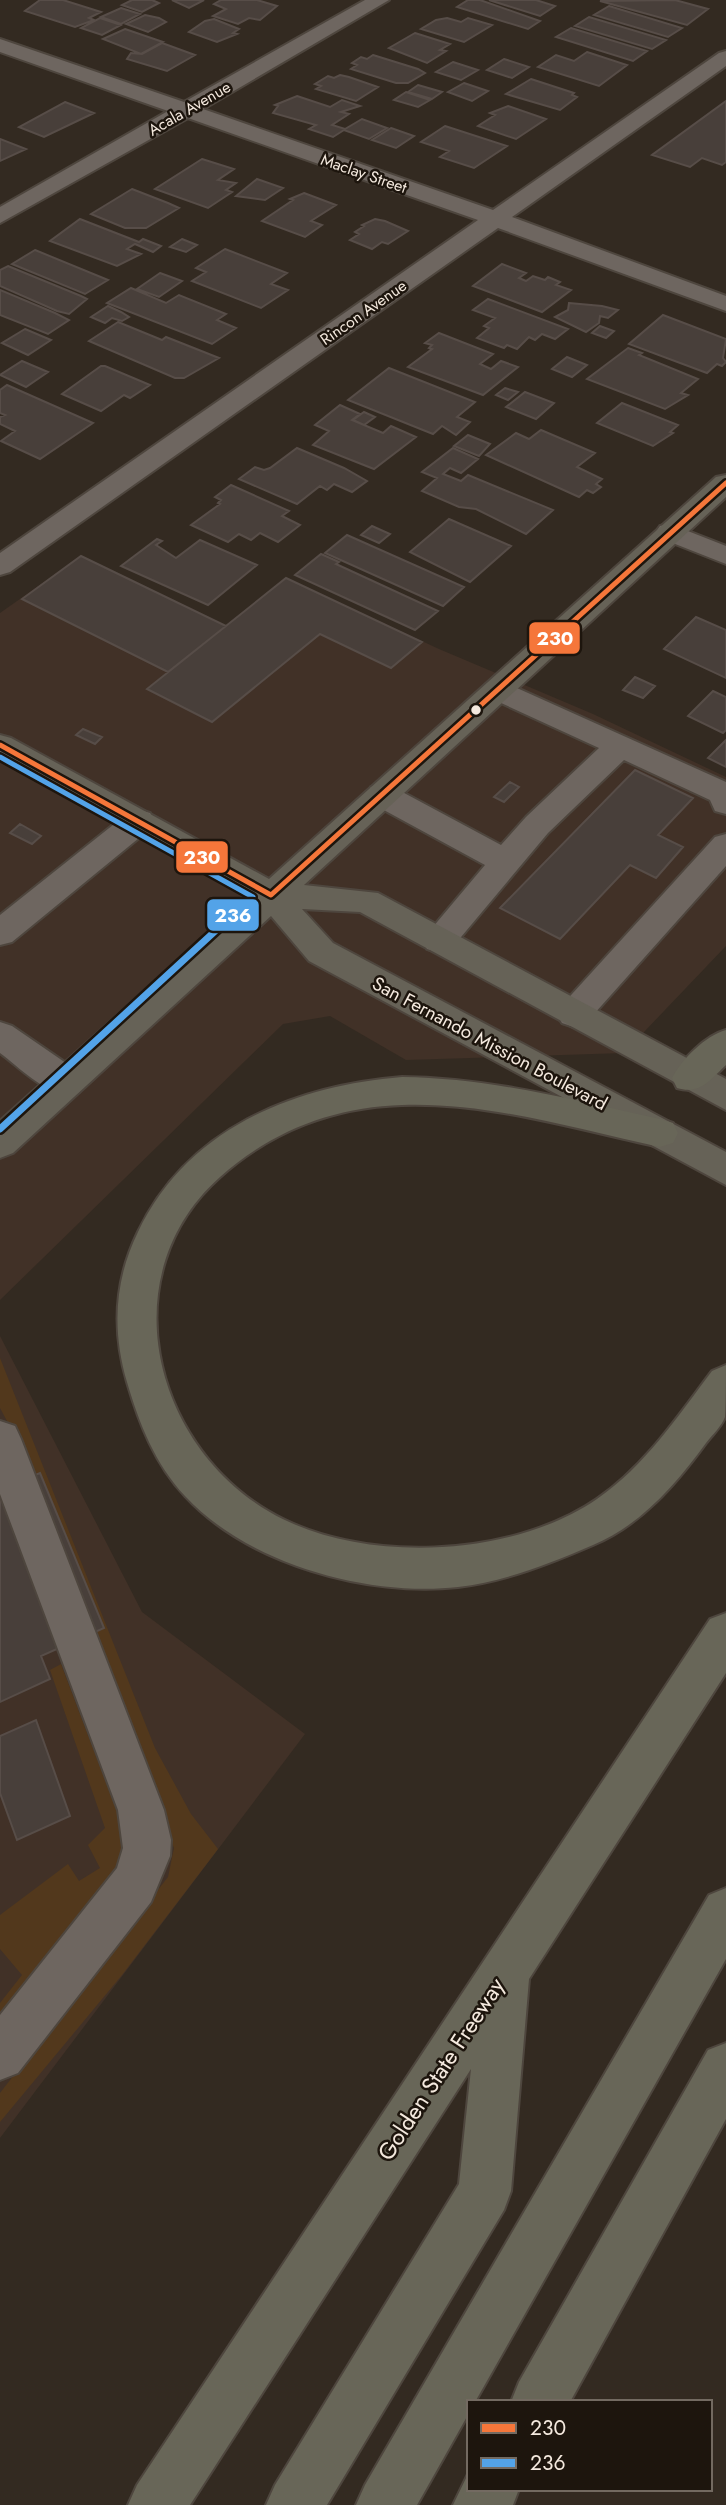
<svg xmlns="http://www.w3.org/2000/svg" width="726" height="2505" font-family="Jost,sans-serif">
<rect width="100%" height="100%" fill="#332a21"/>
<path fill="#413127" d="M81 556 225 626 286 578 439 649 593 714 726 777V946L624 1053 406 1060 330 1016 283 1024 0 1300V613Z
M0 1336 142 1612 305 1734 0 2138Z"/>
<path fill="#52381c" d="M0 1358 155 1748 191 1814 218 1849 122 1975 0 2122V2093L168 1877 174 1848 14 1434 0 1408Z
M61 1664 127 1838 123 1862 0 2029V2003L22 1975 0 1949V1915L68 1864 79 1881 100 1868 88 1845 105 1828 50 1670Z"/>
<path fill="#483f3a" stroke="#574d48" stroke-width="2" d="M40 0H63L101 12 89 18 94 20 75 27 25 11Z
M132 0H152L159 3 142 12 122 5Z
M172 0H204L189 8Z
M221 0H257L277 6 260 20 249 18 238 24 213 16 226 9 214 4Z
M468 0H480L540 21 528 29 457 7Z
M489 0H536L555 6 540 16Z
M675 0 708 9 687 25 600 1Z
M609 6 682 28 668 37 594 15Z
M121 8 140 14 121 24 101 17Z
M145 15 159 18 166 22 148 32 126 24Z
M589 17 666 40 652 49 575 26Z
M100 18 121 25 102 35 81 28Z
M447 18 461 22 468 18 492 25 464 42 421 29 436 20Z
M214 19 239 29 233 33 237 34 217 42 189 32 205 21Z
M571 28 647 51 633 61 556 37Z
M125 29 163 42 141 54 103 39Z
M415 33 450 44 440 50 446 51 427 63 389 48Z
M162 43 195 55 167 71 127 59 131 53 142 54Z
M587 52 627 65 599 86 538 67 556 55 574 61Z
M373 55 418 69 425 73 408 83H396L351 69 357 65 352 63 361 57 367 59Z
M504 59 529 67 512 78 487 70Z
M453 62 478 70 461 80 436 72Z
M340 75 349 77 378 87 356 101 316 89 321 86 315 84 328 76 334 78Z
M531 79 574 93 572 95 577 97 560 110 506 94Z
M464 83 488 91 472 101 448 92Z
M418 85 442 92 432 99 408 92Z
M406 92 430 100 418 107 394 100Z
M297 96 330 107 342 100 360 106 341 112 349 114 332 125 345 129 362 119 387 128 369 139 344 130 333 137 309 129 316 125 273 113 278 106 275 105Z
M726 101V162L722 165 702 158 690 167 652 155Z
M65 102 94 113 44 137 19 127Z
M508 106 546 119 516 139 478 126 495 115 490 113Z
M445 126 507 146 474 168 440 157 449 151 421 142Z
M391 128 414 136 396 148 372 140Z
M0 139 26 149 0 161Z
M202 159 234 169 218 180 236 183 226 190 232 192 208 208 155 189Z
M257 179 283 188 265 200 236 196Z
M132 189 168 203 179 208 146 228H125L91 214Z
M304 193 336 205 311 221 322 225 305 237 262 221 293 200 290 199Z
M80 219 139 242 143 239 161 246 153 252 135 244 127 249 141 254 117 266 50 241Z
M375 219 385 221 408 231 388 244 382 242 372 249 350 240 359 234 355 232 364 226 362 225Z
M182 239 197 245 186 252 170 247Z
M225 249 287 273 271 284 288 290 261 308 192 281 206 272 196 268Z
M35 250 108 280 85 294 12 264Z
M502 264 526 273 519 278 526 281 533 276 545 280 548 277 560 282 556 285 571 290 542 312 473 286Z
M8 266 81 296 87 299 69 314 57 311 0 286V270Z
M160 273 182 281 159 297 137 289Z
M131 288 166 303 179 295 226 314 217 320 236 328 212 344 107 303Z
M0 290 55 313 69 320 48 334 0 315Z
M488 299 568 329 555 339 542 334 535 340 529 337 517 349 507 345 504 348 477 338 489 328 484 326 495 318 473 310Z
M569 303 602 306 618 310 608 318 600 316 599 323 586 332 555 317 568 310Z
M108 306 121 312 129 317 122 321 112 318 105 323 91 317Z
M663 315 726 339 723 358 726 362 722 366 717 364 707 373 629 344Z
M118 322 162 340 166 337 219 358 184 378H175L89 341Z
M600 326 614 331 606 338 592 333Z
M25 329 51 340 28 355 2 343Z
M439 333 493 354 480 364 491 369 501 361 518 367 483 395 408 367 432 349 429 348 432 345 425 343Z
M628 348 642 353 639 355 698 379 681 393 688 395 665 409 587 379Z
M567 357 587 365 572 377 552 369Z
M22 361 48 372 26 387 0 375Z
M101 366H105L150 385 130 398 124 395 101 411 62 394Z
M389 368 475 402 457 417 470 422 456 435 442 426 433 434 348 400Z
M7 385 93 423 40 459 1 441 15 431 0 424V417L5 415 0 413V390Z
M505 388 518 392 508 400 496 395Z
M525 392 554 403 536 419 506 407Z
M622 403 678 425 670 432 673 433 653 446 597 423Z
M340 405 360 414 352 420 383 433 391 426 416 437 374 469 313 445 329 431 315 425Z
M364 412 375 417 364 425 353 420Z
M541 430 595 453 577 467 602 479 596 484 601 487 593 493 587 490 579 497 486 455 516 433 529 439Z
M468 435 490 444 479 456 454 446Z
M297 448 344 468 367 481 352 492 334 484 327 490 320 486 297 504 239 479 255 467 264 470 270 468Z
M453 448 478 459 461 473 450 468 443 474 461 481 468 475 553 510 526 534 476 509 459 507 422 491 437 478 422 472Z
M231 485 289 511 282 516 300 525 278 542 260 533 251 540 239 534 228 542 191 525 220 504 218 503 221 500 215 497Z
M449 519 511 546 470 582 410 552Z
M372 526 390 534 379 543 361 535Z
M347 535 464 587 443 606 325 553Z
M157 539 162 541 156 545 176 558 200 540 257 565 208 605 121 566Z
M321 554 339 562 336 564 438 611 415 630 295 575Z
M81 556 226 626 168 672 22 599Z
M286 578 422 642 391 668 320 634 212 722 147 689Z
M696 617 726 630V678L664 649Z
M635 677 655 686 643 698 623 690Z
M713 691 726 697V730L723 733 688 716Z
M83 729 102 737 95 744 76 735Z
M726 740V767L708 758Z
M635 770 693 798 658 835 683 847 656 878 630 865 560 939 500 908Z
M510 782 519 787 504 802 494 797Z
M20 824 41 836 32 844 10 833Z
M40 1473 104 1628 41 1656 50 1679 0 1702V1489Z
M36 1720 70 1816 17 1840 0 1793V1736Z"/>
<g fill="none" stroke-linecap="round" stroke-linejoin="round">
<defs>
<path id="minor" d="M365 0H389L203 109 493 210 719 53 726 51V66L512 217 726 296V311L498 228 10 572 0 575V553L478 220 188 118 0 223V207L168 111 0 52V39L184 102Z
M670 524 726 546V564L660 538 656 532 660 526Z
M499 680 726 782V814L715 811 710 800 624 760 548 833 451 949 439 952 427 949 422 940 485 865 371 803 366 795 371 787 382 784 393 787 501 845 526 817 599 748 488 697 484 690 488 683Z
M139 810 150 813 155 821 150 829 12 942 0 945V915L128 813Z
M726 834V866L586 1023 574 1027 562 1023 557 1014 562 1005 715 837Z
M0 1022 12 1026 79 1072 84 1082 79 1092C50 1101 22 1069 0 1053Z
M0 1421 15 1426 21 1439 164 1810 171 1840 170 1856 151 1902 18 2073 0 2080V2015L117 1868 123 1848 118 1810 0 1494Z"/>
<path id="major" d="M726 475V497L304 885 378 893 726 1079V1110L360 912 302 909 333 943 726 1152V1185L309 961 271 916 13 1153 0 1158V1121L249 897 0 758V735L11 738 269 879 716 477Z"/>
<path id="highway" d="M726 1030V1065C710 1080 700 1095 677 1088L672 1078C682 1059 705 1036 726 1030Z
M402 1077C490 1078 574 1100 660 1119L673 1123 678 1133 673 1143 660 1147C576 1129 489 1102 402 1105 334 1107 271 1131 220 1177 112 1273 151 1441 268 1511 358 1565 512 1558 597 1499 645 1466 678 1416 712 1371L726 1365C726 1380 726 1404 725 1417 722 1426 712 1435 706 1443 676 1484 641 1525 593 1545 549 1564 506 1581 458 1587 368 1597 248 1564 185 1496 155 1464 139 1423 127 1382 112 1331 114 1281 138 1232 187 1129 293 1086 402 1077Z
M726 1613V1673L529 1979 511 2191 504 2210 327 2505H266L275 2485 459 2184 471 2069 190 2505H128L137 2485 710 1619Z
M726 1888V1959L475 2402H469V2413L417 2505H356L365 2485 709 1895Z
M726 2043V2119L570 2402H511L519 2382 708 2050Z
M469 2472V2489H519L513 2505H453Z"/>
</defs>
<use href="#minor" stroke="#4e463e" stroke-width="4"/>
<use href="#major" stroke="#4e463e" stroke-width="4"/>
<use href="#highway" stroke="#4e463e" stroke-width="4"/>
<use href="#minor" fill="#6e6660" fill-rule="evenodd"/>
<use href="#major" fill="#666257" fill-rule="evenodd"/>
<use href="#highway" fill="#686658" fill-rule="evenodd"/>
<defs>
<path id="bus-1" d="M0 745 271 895 726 483"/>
<path id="bus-2-far1" d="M0 757 253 897 223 924"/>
<path id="bus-2" d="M0 1129 225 922"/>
</defs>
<use href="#bus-1" stroke="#1d150d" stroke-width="10"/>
<use href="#bus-2-far1" stroke="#1d150d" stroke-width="10"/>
<use href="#bus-2" stroke="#1d150d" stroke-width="12"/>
<use href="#bus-1" stroke="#f5763a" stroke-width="5"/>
<use href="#bus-2-far1" stroke="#53a3e8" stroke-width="5"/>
<use href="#bus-2" stroke="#53a3e8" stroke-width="7"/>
</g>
<circle fill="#f4e9de" stroke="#1d150d" stroke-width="2.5" cx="476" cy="710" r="6"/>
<g text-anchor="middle" stroke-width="5" stroke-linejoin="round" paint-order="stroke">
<g font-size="16" fill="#f4e9de" stroke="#1d150d">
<text transform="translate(189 108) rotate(-30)" y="6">Acala Avenue</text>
<text transform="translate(364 173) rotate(19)" y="6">Maclay Street</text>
<text transform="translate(363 312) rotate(-35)" y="6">Rincon Avenue</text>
</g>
<g font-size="19" fill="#f4e9de" stroke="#1d150d">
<text transform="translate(490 1043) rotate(28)" y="7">San Fernando Mission Boulevard</text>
</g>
<g font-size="23" fill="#f4e9de" stroke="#1d150d">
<text transform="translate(441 2069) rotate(-57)" y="8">Golden State Freeway</text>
</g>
</g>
<g stroke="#1d150d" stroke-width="2.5">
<rect x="528" y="621" width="53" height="34" rx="7" fill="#f5763a"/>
<rect x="175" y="840" width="54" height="34" rx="7" fill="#f5763a"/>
<rect x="206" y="898" width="54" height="34" rx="7" fill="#53a3e8"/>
</g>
<g font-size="19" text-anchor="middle" font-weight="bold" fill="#fff">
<text x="555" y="645">230</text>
<text x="202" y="864">230</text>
<text x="233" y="922">236</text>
</g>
<rect x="467" y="2400" width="245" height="91" fill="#1d150d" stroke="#736a61" stroke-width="2"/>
<rect x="481" y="2423" width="35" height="10" fill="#f5763a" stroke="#736a61" stroke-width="2"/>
<text x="530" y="2435" font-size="21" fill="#f4e9de">230</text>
<rect x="481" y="2458" width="35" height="10" fill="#53a3e8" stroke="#736a61" stroke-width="2"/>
<text x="530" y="2470" font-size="21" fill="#f4e9de">236</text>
</svg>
